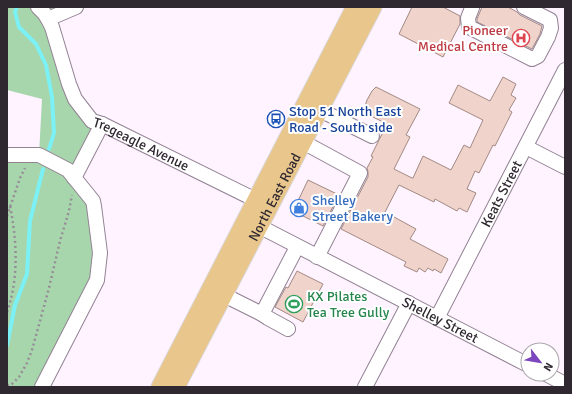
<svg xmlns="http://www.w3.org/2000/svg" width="572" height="394" font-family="Signika,sans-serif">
<rect width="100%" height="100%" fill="#fef3ff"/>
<path fill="#a8d6ac" d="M7 7H76L48 19 69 84 102 124 74 178 93 201 97 280 42 387H7V155H39L42 99 7 90Z"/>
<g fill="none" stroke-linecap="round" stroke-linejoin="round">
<path stroke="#7bf0f5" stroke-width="4" d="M17 7 15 12 19 27 36 44 46 65 52 97 54 133 49 149
M7 345 15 305 27 274 30 221 43 169"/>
</g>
<path fill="#f0d4cc" stroke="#a28982" d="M412 7H443L460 16V24L443 57 399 34Z
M482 7H508L517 12 520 15 542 26 540 34 532 49 477 22V19Z
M503 77 516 84 511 95 516 98 509 110 512 112 495 146 493 145 479 173 475 171 467 189 476 193 467 212 459 208 457 211 435 199 434 202 399 185 385 212 416 229 410 239 448 259 441 273 434 269 433 271 428 268 425 272 419 268 417 272 404 266 406 262 341 229 368 177V172L367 168 373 157 371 156 387 124 363 112 367 100 372 91 376 87 420 109 406 135 410 137 394 169 412 178H413L423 156 451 170 464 145 470 148 483 120 449 103 458 85 490 101Z
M308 180 339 195 323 226 299 214 296 205Z
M297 271 323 284 303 322 275 307 286 287 288 288Z"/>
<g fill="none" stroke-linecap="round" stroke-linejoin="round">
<defs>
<g id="minor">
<path d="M38 7 44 13 48 19"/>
<path id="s1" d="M76 7 48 19 52 27 69 84 75 99 92 121 102 124 266 205"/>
<path d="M471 7 472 8 468 18 469 27 532 59 538 56 548 37 551 28 550 20 524 7"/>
<path d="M320 110 372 136"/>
<path d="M303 142 360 173 317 257"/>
<path d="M526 147 565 167"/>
<path d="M7 155H39L68 170 93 201 94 206 100 253 97 280 42 387"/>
<path d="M74 178 102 124"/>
<path id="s2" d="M251 222 528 365"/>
<path d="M224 295 262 314 297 247"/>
<path d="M262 314 268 318 288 329"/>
<path id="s3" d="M437 318 565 70"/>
<path d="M546 374 565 384"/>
<path d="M365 387 409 303"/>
</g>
<g id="major">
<path d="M160 387 355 7"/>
<path id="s4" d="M176 387 373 7"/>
</g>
</defs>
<use href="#minor" stroke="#928294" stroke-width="16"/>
<use href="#major" stroke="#dad8da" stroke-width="19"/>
<path stroke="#968d97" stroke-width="2.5" stroke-dasharray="2 3" stroke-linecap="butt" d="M7 216 20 178 25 168
M7 312C19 278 17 241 10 206
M7 385H11L19 377 27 363 32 350 49 288 60 241 69 211 72 195"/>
<use href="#minor" stroke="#fff" stroke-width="14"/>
<use href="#major" stroke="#e9c68c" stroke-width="17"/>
</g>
<defs>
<symbol id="hospital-ring" viewBox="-11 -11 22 22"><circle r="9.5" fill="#fff" stroke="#e0444e" stroke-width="1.5"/><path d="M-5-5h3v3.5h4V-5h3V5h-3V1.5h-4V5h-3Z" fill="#e0444e"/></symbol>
<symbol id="bus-ring" viewBox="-11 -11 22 22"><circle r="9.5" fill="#fff" stroke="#1a4fb4" stroke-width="1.5"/><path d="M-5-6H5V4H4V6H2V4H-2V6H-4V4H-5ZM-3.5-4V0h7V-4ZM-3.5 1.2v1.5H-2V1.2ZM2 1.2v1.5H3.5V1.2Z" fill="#1a4fb4"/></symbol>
<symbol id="shop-ring" viewBox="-11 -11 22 22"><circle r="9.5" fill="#fff" stroke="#3f7fe0" stroke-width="1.5"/><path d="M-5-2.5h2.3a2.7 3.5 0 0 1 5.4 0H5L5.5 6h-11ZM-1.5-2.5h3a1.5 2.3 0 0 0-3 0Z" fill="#3f7fe0"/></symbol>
<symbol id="stadium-ring" viewBox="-11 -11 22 22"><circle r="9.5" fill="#fff" stroke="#2e9e5b" stroke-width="1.5"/><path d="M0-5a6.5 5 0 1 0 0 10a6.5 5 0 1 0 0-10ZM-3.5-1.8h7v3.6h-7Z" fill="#2e9e5b"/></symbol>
</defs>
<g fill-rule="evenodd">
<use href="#hospital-ring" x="511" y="28" width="20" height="20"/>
<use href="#bus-ring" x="266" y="109" width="20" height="20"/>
<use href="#shop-ring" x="289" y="198" width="20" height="20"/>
<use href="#stadium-ring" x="284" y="294" width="20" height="20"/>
</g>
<g text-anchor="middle" stroke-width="4" stroke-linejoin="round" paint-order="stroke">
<g font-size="14" fill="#be3a42" stroke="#fff" text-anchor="end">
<text x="508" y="35">Pioneer<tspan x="508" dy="16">Medical Centre</tspan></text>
</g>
<g font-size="14" fill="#164399" stroke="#fff" text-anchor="start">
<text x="289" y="116">Stop 51 North East<tspan x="289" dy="16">Road - South side</tspan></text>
</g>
<g font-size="14" fill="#2f2830" stroke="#fff">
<text dy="5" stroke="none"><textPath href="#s1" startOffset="197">Tregeagle Avenue</textPath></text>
<text dy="5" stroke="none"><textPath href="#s3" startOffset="140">Keats Street</textPath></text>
<text dy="5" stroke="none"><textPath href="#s4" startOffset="214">North East Road</textPath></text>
<text dy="5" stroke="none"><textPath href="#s2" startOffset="213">Shelley Street</textPath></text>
</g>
<g font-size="14" fill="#366cbe" stroke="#fff" text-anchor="start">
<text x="312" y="205">Shelley<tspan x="312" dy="16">Street Bakery</tspan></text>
</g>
<g font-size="14" fill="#27864d" stroke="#fff" text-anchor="start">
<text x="307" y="301">KX Pilates<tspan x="307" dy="16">Tea Tree Gully</tspan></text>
</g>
</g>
<rect width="572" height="394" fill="none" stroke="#2f2830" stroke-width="16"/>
<g transform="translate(540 362) rotate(121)"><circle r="19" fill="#ffffff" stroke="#aca9ac"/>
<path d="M0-3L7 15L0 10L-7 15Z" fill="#7c46be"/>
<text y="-6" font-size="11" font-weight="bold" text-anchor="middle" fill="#2f2830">N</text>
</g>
</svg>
